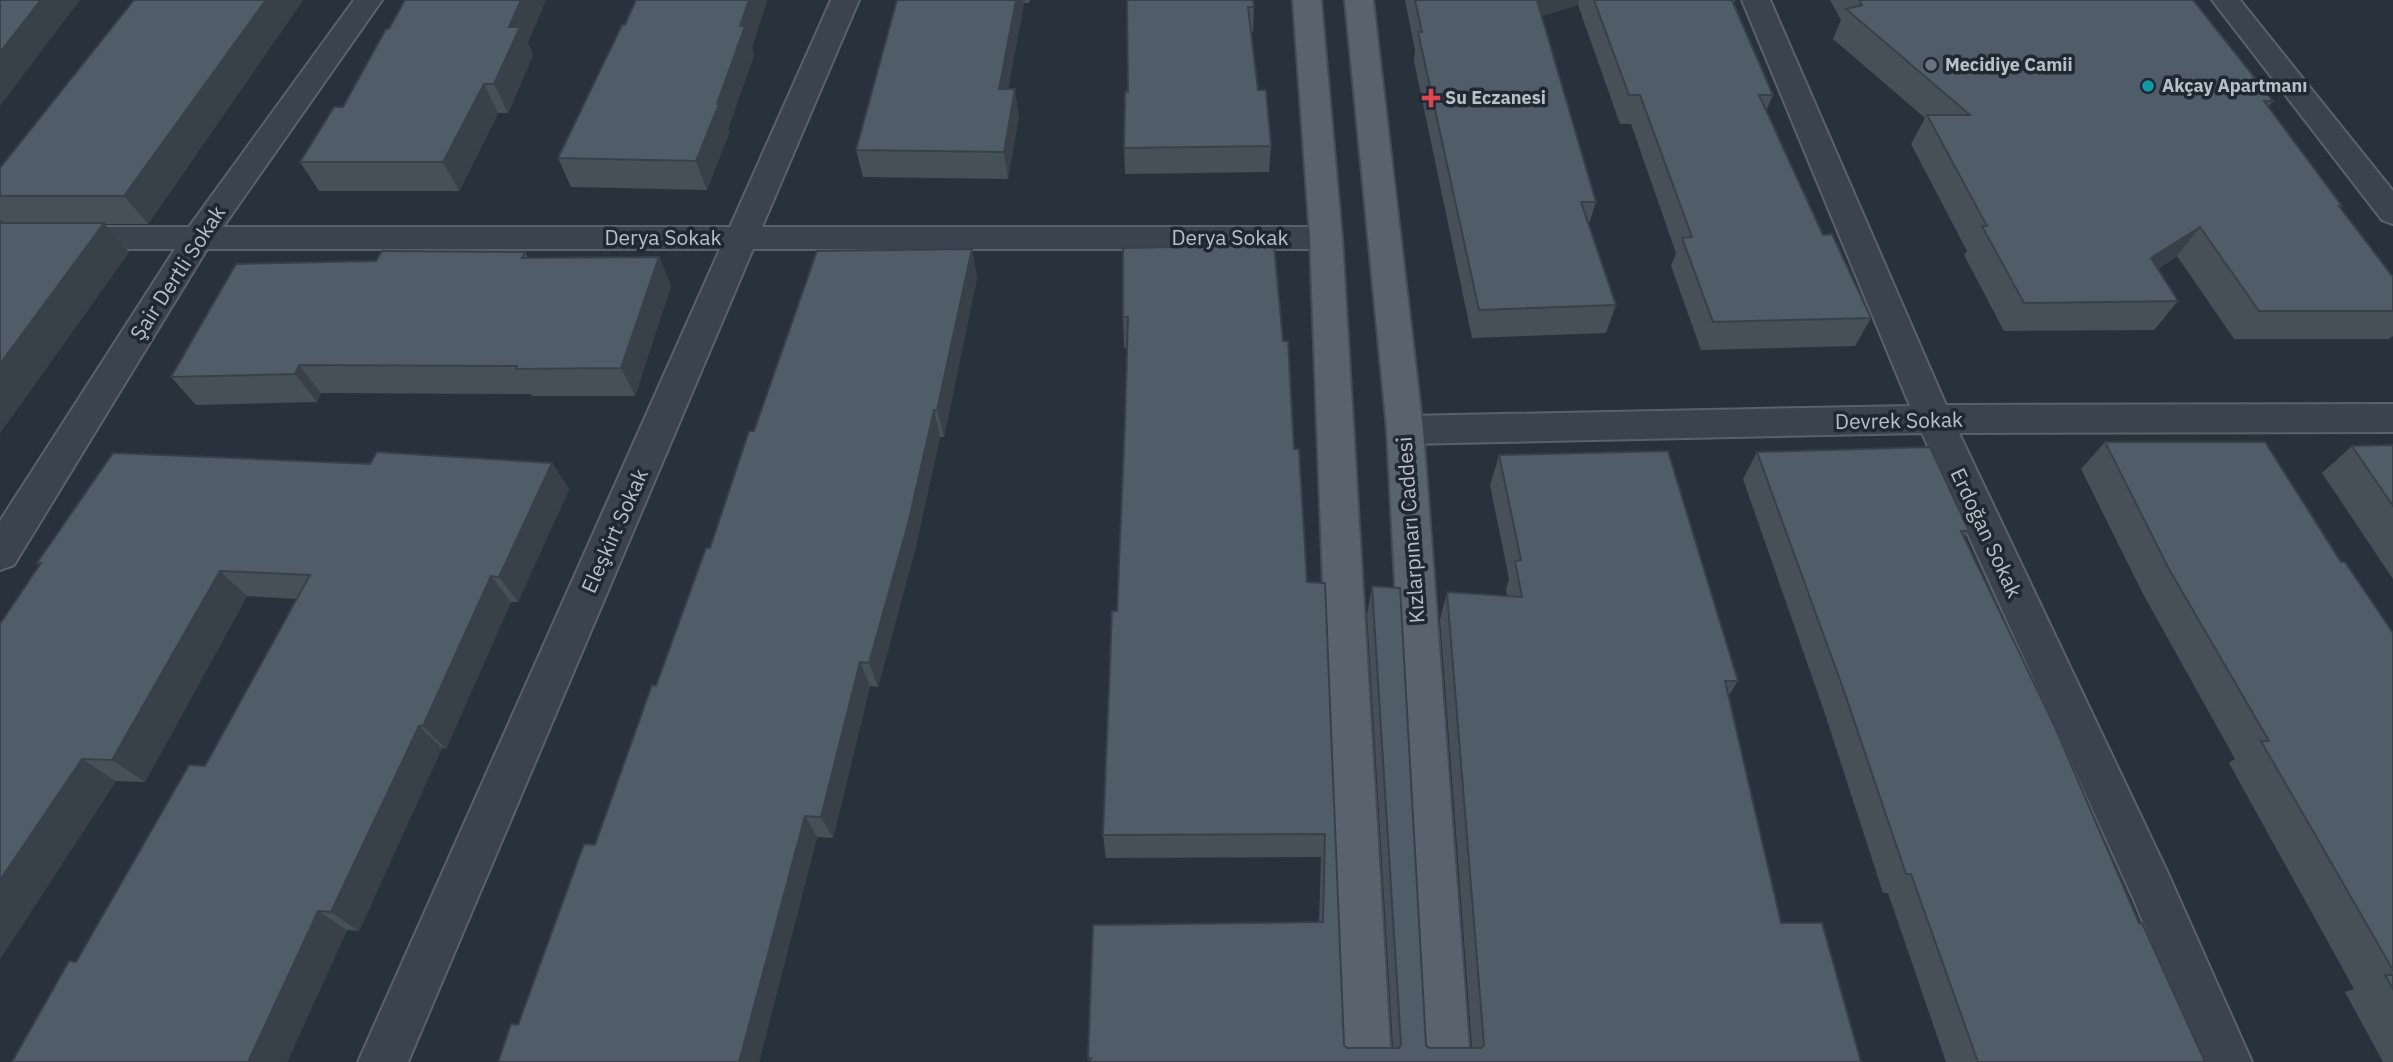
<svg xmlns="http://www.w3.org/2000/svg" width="2393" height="1062" font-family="'IBM Plex Sans',sans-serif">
<rect width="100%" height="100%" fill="#27323d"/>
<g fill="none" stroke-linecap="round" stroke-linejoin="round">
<defs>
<path id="minor" d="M354 0H382L223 227H730L831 0H859L762 227H1326L1337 230 1342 238 1337 246 1326 249H753L408 1062H358L720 249H207L14 565 0 570V521L175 249H0V227H189Z
M1742 0H1770L1946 405 2393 404V432L1959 433 2166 869 2252 1062H2202L2133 898 1922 433 1405 444 1392 440 1387 430 1392 420 1405 416 1910 406Z
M2212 0H2240L2393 191V224L2382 220Z"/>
<path id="primary" d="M1293 0H1321L1342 238 1391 1062H1341L1310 238Z
M1345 0H1373L1423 430 1470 1062H1420L1387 430Z"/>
</defs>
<use href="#minor" stroke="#59626b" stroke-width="4"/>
<use href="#primary" stroke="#444d57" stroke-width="4"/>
<use href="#minor" fill="#3b444e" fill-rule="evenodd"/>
<use href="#primary" fill="#59636d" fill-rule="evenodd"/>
</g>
<path fill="#455059" d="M134 0H303L148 224H105L129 252 0 433V223H3L0 220V168Z
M636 0H767L752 47 754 55 728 129 729 133 707 190 571 187 558 158 625 25Z
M897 0H1030L1029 3H1024L1008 89 1019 116 1008 179 863 177 856 150Z
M1127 0 1254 7 1253 32H1251L1258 90 1271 146 1269 172 1125 174 1124 148 1128 92Z
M1405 0H1735L1734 4 1773 95 1766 111 1823 235 1871 318 1855 346 1701 350 1671 266 1676 253 1631 124H1620L1578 5 1542 16 1596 202 1589 224 1616 305 1606 333 1472 338 1414 61 1415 50Z
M1830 0H2194L2273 101 2268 107 2342 206 2340 208 2393 277V336L2389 339H2234L2177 256 2158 269 2178 301 2154 330 2004 331 1964 255 1967 251 1911 144 1925 118 1833 39 1841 20Z
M528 43 533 55 508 113H498L459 191H319L300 162 343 107Z
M1123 248 1283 341 1307 582 1344 1045 1347 1048H1393L1367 614 1372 586 1426 1045 1429 1048H1472L1440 619 1447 592 1507 596 1506 589 1509 579 1490 485 1499 455 1738 681 1729 695 1781 923 1861 1062H1089L1088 1058 1319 922 1321 857 1106 858 1103 835 1117 611 1125 420 1127 348H1124L1123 317Z
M972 249 977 278 944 437H940L915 550 878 687 870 686 833 838 817 837 759 1062H498L518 1025 595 845 754 431Z
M525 252 528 258 659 257 671 286 635 396H532L531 394 321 393 317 402 196 405 171 377 376 261Z
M2105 442 2341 562 2393 633V1062H2383L2345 992 2354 989 2229 763 2235 759 2143 594 2081 469Z
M2393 445V579L2322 473 2352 446Z
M1757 452 1969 531 1964 537 2139 923 2205 1062H1946L1888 893H1883L1825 714 1743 479Z
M552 463 569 489 518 602H511L446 749 442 748 359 931 347 930 287 1062H12L205 766 297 599 247 596 145 782 116 781 0 959V624L40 565 37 563 370 464Z"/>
<path fill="#384149" d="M41 0H80L0 106V52Z
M266 0H303L148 224 124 196Z
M521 0H546L528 43 533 55 508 113 494 84 509 27Z
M749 0H767L752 47 754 55 728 129 729 133 707 190 696 161 717 104 740 26Z
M1016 0H1023L1024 3 1003 116 999 89Z
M1533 0H1579L1578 5 1528 20Z
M484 84 498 113 459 191 443 162Z
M1015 89 1019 116 1008 179 1004 152Z
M104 223 129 252 0 433V364Z
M2200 227 2177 256 2129 287 2151 258Z
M972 249 977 278 944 437 937 410Z
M659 257 671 286 635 396 621 368Z
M299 365 321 393 317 402 295 374Z
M934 410 940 437 915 550 878 687 869 663Z
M552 463 569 489 518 602 499 577Z
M220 571 247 596 145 782 112 760Z
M491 576 511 602 446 749 423 726Z
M860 662 870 686 833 838 821 817Z
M419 726 442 748 359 931 331 912Z
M82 759 116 781 0 959V880Z
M805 816 817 837 759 1062H739Z
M318 911 347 930 287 1062H248Z"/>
<path fill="#505d68" stroke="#384149" stroke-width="2" d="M0 0H41L0 52Z
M134 0H266L124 196H0V168Z
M405 0H521L509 27H520L494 84H484L443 162H300L334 107H343L386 29H389Z
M636 0H749L740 26H745L717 104H719L696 161 558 158 622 25H625Z
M897 0H1016L999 89H1015L1004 152 856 150Z
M1127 0H1253L1254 7H1248L1258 90H1266L1271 146 1124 148 1125 92H1128Z
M1415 0H1537L1596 202H1581L1616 305 1479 310 1418 32H1422Z
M1594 0H1732L1773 95H1759L1823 235 1832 234 1871 318 1713 322 1682 238 1692 237 1640 95H1629Z
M1859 0H2193L2273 101H2264L2342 206H2339L2393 277V311H2259L2200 227 2151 258 2178 301 2024 303 1982 226H1987L1927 115H1970L1846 9 1862 5Z
M0 223H104L0 364Z
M1274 245 1283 341H1288L1294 449H1299L1307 582 1325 583 1344 1045 1347 1048H1399L1401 1045 1372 586 1400 588 1426 1045 1429 1048H1481L1484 1045 1447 592 1522 597 1515 561 1521 560 1499 455 1668 451 1738 681H1725L1781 923H1822L1861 1062H1090L1091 1058H1088L1093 925 1323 922 1325 834 1103 835 1112 611H1117L1125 420 1128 317H1123V248Z
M972 249 937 410H934L908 524 869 663 860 662 821 817 805 816 739 1062H498L511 1024 518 1025 584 844 595 845 652 685 656 686 706 548H710L749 431H754L817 251Z
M382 251 525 252 522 258 659 257 621 368 516 369 517 366 299 365 295 374 171 377 236 264 376 261Z
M2105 442H2265L2341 562H2345L2393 633V970L2261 741H2269L2169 569Z
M2393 445V506L2352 446Z
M1930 447 1969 531H1961L2055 727 2139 923H2142L2205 1062H1978L1911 874H1906L1844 691 1757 452Z
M377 452 552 463 499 577 491 576 423 726H419L331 912 318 911 248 1062H12L69 961 76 962 189 765 205 766 310 575 220 571 112 760 82 759 0 880V624L41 563H37L113 453 370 464Z
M2385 975H2393V989Z"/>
<circle fill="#6b7280" stroke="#202933" stroke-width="2.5" cx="1931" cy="65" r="7"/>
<circle fill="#0f9aa8" stroke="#202933" stroke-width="2.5" cx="2148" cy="86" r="7"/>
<path fill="#e0444e" stroke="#202933" stroke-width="2.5" d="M1427.5 87.5h7v7h7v7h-7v7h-7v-7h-7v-7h7z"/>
<g text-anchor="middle" stroke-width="7" stroke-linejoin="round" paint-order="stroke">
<g font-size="18" font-weight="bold" fill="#b7bfc8" stroke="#202933" text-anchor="start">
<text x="1945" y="71">Mecidiye Camii</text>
<text x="2162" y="92">Akçay Apartmanı</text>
<text x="1445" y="104">Su Eczanesi</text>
</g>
<g font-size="21" fill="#b7bfc8" stroke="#202933">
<text x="663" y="245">Derya Sokak</text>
<text x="1230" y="245">Derya Sokak</text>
<text transform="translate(178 273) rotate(-57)" y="7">Şair Dertli Sokak</text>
<text transform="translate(1899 421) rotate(-1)" y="7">Devrek Sokak</text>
<text transform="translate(1411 530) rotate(-94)" y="7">Kızlarpınarı Caddesi</text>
<text transform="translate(615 531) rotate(-66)" y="7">Eleşkirt Sokak</text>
<text transform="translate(1986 533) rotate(65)" y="7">Erdoğan Sokak</text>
</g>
</g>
</svg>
